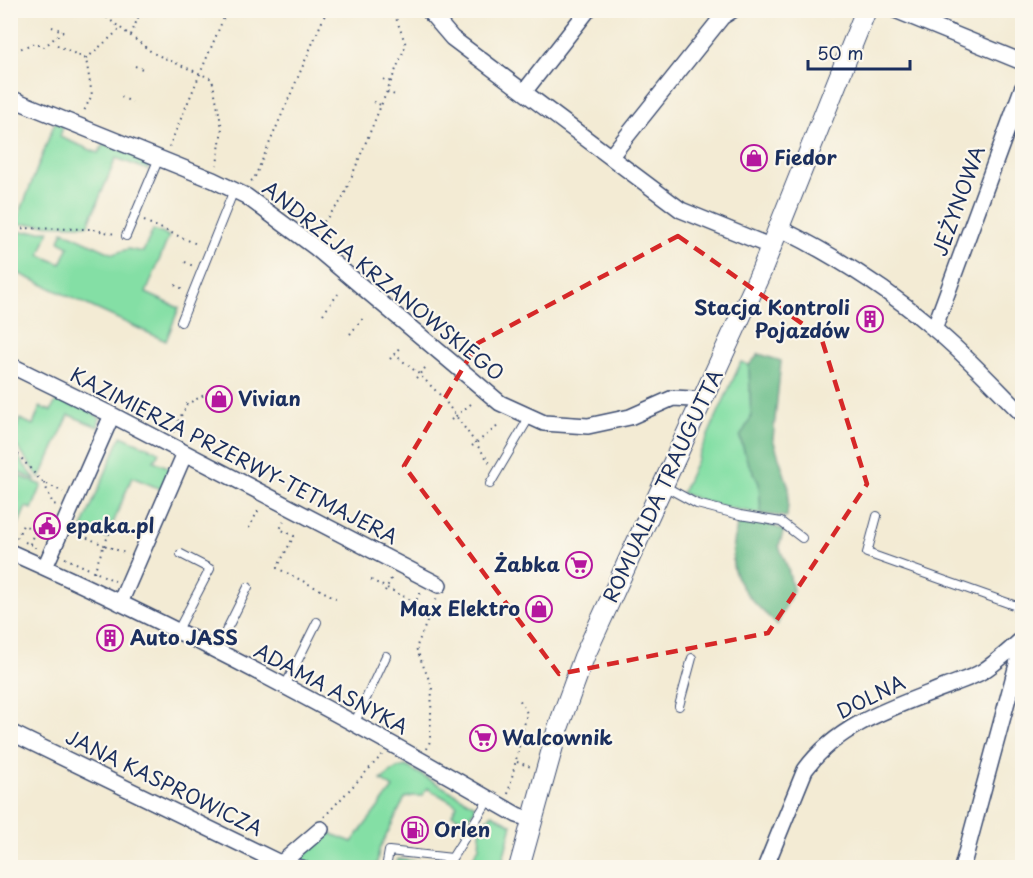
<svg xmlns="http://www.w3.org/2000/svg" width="1033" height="878" font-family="'Playpen Sans',sans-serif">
<rect width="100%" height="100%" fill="#fbf7ec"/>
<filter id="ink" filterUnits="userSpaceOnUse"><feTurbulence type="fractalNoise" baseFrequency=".0167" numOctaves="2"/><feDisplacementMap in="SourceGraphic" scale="12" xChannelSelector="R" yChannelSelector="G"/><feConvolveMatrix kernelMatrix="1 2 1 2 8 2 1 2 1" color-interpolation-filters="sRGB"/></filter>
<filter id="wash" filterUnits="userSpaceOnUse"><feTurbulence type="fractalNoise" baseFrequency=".008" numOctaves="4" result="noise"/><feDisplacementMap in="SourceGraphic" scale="24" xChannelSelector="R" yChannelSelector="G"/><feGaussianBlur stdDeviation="1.35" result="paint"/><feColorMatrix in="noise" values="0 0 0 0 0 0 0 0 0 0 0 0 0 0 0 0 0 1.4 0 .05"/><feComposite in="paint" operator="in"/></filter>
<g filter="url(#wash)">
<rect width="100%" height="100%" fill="#f3ebd4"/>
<path fill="#84dfa5" stroke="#508782" stroke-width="1.5" d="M55 122 63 126 60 137 98 153 104 144 148 160V170L116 158 88 225 11 224 10 216 18 218Z
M153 230 169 236 146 293 179 308 166 341 11 270V232L49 231 40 255 61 264 69 246 59 241 63 231 113 254 128 249 143 252Z
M741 362 749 365 751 418 740 438 747 460 759 483 761 514C734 509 707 504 682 493Z
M57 399 75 407 78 403 100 418 98 427 69 415 40 478 12 440 20 419 33 425 40 407 51 411Z
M121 436 159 452 154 461 172 469 163 490 132 477 107 538 82 528Z
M11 448 36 480 11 469Z
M10 472 42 485 32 509 26 507 15 532 11 529Z
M406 766 475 805V809L464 821 452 814 457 805 427 788 422 796H413L405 798 379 850 377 863 373 867 301 863 303 853 327 832 352 842 393 788 381 780 397 768Z
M492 814 512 825 501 867H467L479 847 481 824Z
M398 859 462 867 396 865Z"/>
<path fill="#6bbe8a" stroke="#437674" stroke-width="1.5" d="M759 354 781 361 773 439 789 488 787 517 761 514 759 483 747 460 740 437 751 418 749 365Z
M738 518 767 524 784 530 779 546 788 569 793 590 777 625C761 609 741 593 734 570 730 555 736 534 738 518Z"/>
</g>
<g filter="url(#ink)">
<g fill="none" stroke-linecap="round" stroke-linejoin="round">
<defs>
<path id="service" d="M440 24 450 10
M126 236 159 158
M181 322 234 190
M490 484 530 416
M664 486 697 504 740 515 781 522 802 538
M877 516 867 553 1022 608
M177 632 210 569 181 554
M216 651 248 587
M285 686 317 622
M679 706 692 658
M354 724 386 656
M386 868 389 851 452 858 489 799"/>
<path id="minor" d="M428 10 452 38 681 210 772 247
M895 10 1022 62
M524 92 588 10
M10 98 213 180 246 196 316 248 500 403 544 423 588 426 630 417 673 398 692 399 700 403
M611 156 722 17 733 10
M779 228C834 255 887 289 933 328 965 354 993 385 1022 414
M934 329 1022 89
M10 365 112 415 439 585
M10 552C184 629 352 720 517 815L532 820
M45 567 112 415
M120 603 185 453
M10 732 282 864 302 868
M278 866 321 829
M765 868 805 770C838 724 894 707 945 687 957 682 972 678 983 671 997 662 1010 650 1022 639
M962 868 1022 646"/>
<path id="tertiary" d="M519 868 558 728 584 657 761 272 866 10"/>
</defs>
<use href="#service" stroke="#3b4b70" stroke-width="10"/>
<use href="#minor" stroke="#3b4b70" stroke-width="18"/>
<use href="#tertiary" stroke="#3b4b70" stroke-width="22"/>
<path stroke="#3b4b70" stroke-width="2" stroke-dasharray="1.5 4.5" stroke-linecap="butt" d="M97 10 153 53 212 79 222 128 217 165
M131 35 141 10
M57 45 86 59 92 95 84 111
M10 53 34 43 44 47 63 31 52 27
M86 59 120 29
M135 66 145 70
M383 79 391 82
M387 92 395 95
M121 97 132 102
M373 102 381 105
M169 147 227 10
M251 181 254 179 327 10
M144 221 199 245
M10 228 90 229 115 234
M316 231 342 200 406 45 393 10
M185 262 193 266
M175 285 183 289
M323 314 338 294
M350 334 365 316
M394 354 419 374 443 398 490 463
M390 359 401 346
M416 378 426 367
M451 420 471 404
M173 432 187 404 206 394
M10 445 41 481 63 492
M472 446 498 426
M44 483 53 504 57 505
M284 521 280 529 294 536 277 568 336 598
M249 528 259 509
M76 533 104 545 110 532 111 533
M10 535 17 538
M17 538 23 525 44 533
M25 542 35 546V548
M30 544 35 530
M65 558 115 581
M94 572 104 545 125 553
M371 580 415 602
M385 591 393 575
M414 605 421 591
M427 749 430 741 432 687 416 648 437 598
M517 762 531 767
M508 794 527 713 518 697
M324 817 382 755"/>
<use href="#service" stroke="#fff" stroke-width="8"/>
<use href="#minor" stroke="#fff" stroke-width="15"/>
<use href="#tertiary" stroke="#fff" stroke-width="20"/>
</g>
</g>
<path fill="none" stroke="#d62828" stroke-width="4.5" stroke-dasharray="12 8" stroke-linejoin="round" d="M678 236 821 337 867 484 768 633 559 674 404 466 478 343Z"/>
<defs>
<symbol id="shop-ring" viewBox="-11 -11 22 22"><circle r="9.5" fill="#fbf7ec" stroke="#b5179e" stroke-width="1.5"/><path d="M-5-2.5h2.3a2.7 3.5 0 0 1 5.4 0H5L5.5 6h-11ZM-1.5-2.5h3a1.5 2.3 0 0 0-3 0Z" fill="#b5179e"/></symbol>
<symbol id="building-ring" viewBox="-11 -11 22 22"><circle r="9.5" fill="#fbf7ec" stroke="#b5179e" stroke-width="1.5"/><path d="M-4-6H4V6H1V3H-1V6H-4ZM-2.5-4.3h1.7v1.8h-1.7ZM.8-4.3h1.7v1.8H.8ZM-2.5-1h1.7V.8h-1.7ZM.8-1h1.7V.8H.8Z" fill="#b5179e"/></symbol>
<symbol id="civic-ring" viewBox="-11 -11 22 22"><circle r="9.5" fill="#fbf7ec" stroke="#b5179e" stroke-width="1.5"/><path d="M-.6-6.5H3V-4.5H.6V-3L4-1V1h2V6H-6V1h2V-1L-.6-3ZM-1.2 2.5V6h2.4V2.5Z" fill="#b5179e"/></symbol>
<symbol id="supermarket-ring" viewBox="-11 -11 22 22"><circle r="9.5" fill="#fbf7ec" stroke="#b5179e" stroke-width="1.5"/><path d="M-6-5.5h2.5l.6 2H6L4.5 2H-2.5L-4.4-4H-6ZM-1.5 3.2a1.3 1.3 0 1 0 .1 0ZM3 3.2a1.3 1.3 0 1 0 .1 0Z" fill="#b5179e"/></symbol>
<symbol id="fuel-ring" viewBox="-11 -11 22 22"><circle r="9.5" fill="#fbf7ec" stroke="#b5179e" stroke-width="1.5"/><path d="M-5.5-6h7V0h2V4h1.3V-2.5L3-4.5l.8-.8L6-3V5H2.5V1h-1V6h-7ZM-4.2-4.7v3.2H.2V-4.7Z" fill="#b5179e"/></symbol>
</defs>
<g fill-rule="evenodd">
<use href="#shop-ring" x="739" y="143" width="30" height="30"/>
<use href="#building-ring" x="855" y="304" width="30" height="30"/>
<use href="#shop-ring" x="204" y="384" width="30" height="30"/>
<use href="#civic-ring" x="32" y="511" width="30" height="30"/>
<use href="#supermarket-ring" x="564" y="550" width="30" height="30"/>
<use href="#shop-ring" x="524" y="594" width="30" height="30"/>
<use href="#building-ring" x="95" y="623" width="30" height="30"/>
<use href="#supermarket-ring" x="468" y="723" width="30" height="30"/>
<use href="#fuel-ring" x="400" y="815" width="30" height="30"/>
</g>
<g text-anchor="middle" stroke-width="4.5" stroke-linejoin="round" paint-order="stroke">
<g font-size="20" font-weight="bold" fill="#1b2f5e" stroke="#fbf7ec" text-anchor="start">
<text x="774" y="165">Fiedor</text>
<text x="850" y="315" text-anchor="end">Stacja Kontroli<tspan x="850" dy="23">Pojazdów</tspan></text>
<text x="238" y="406">Vivian</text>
<text x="66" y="533">epaka.pl</text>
<text x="560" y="572" text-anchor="end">Żabka</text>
<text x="520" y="616" text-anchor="end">Max Elektro</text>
<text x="130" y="645">Auto JASS</text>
<text x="502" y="745">Walcownik</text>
<text x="434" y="837">Orlen</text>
</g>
<g font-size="20" fill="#1b2f5e" stroke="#fbf7ec">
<text transform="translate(959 201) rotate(-70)" y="7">JEŻYNOWA</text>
<text transform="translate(383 281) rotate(39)" y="7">ANDRZEJA KRZANOWSKIEGO</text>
<text transform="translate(234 456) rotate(27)" y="7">KAZIMIERZA PRZERWY-TETMAJERA</text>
<text transform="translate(663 486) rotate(-65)" y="7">ROMUALDA TRAUGUTTA</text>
<text transform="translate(331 689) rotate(28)" y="7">ADAMA ASNYKA</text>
<text transform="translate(871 697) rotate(-26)" y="7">DOLNA</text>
<text transform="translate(164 783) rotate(26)" y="7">JANA KASPROWICZA</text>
</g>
</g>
<rect width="1033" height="878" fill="none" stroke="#fbf7ec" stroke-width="36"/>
<path d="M808 60v9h102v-9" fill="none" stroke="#1b2f5e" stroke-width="3"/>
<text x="817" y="60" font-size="18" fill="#1b2f5e" stroke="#fbf7ec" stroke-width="4.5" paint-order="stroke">50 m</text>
</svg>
